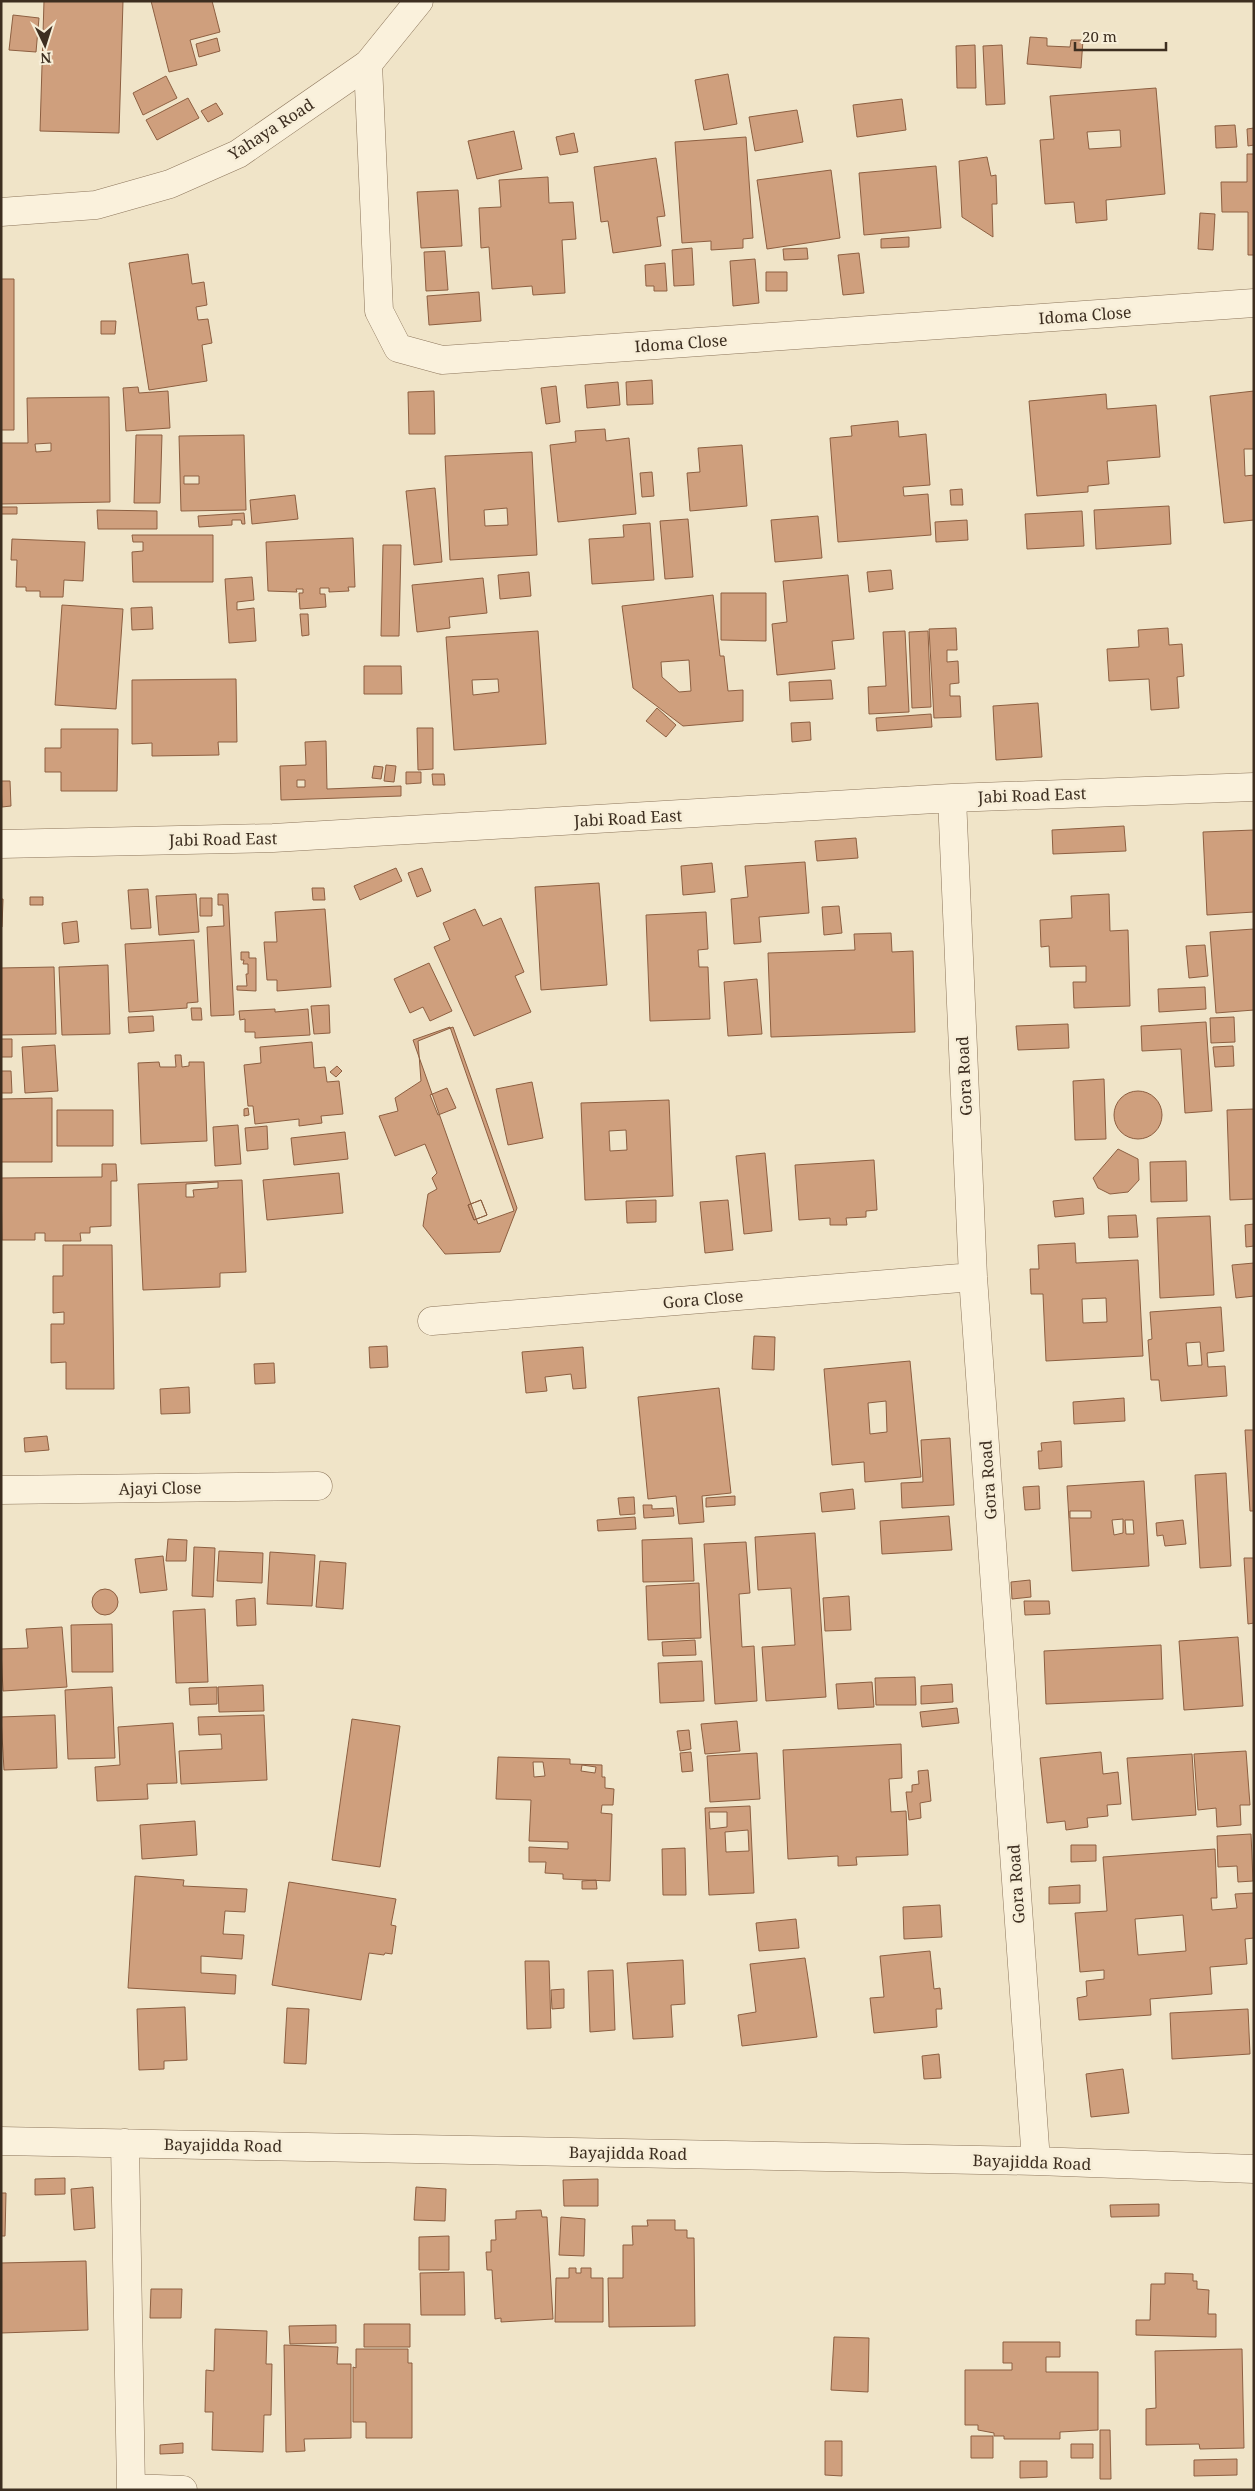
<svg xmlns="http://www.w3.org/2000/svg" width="1255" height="2491" font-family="'Noto Serif',serif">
<rect width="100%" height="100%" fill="#f0e4c8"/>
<path fill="#cf9f7d" stroke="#8d5f41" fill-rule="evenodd" d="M44 1H123L119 133 40 131Z
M151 1H212L220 32 190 40 197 65 169 72Z
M13 15 39 18 36 52 9 50Z
M1030 37 1047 38V46L1070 47 1071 40H1083L1081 68 1027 64Z
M217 38 220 51 199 57 196 44Z
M975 45 976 88H957L956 46Z
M1002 45 1005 104 986 105 983 46Z
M728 74 737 124 704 130 695 80Z
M166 76 177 98 143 115 133 93Z
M1156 88 1165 194 1106 200 1107 220 1076 223 1074 202 1045 204 1040 140 1054 139 1050 96ZM1120 130 1121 147 1089 149 1087 132Z
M188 98 199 118 157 140 146 120Z
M902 99 906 130 857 137 853 105Z
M216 103 223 114 208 122 201 111Z
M797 110 803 142 755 151 749 117Z
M1235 125 1237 147 1216 148 1215 126Z
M1254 128V145L1248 146 1247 129Z
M514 131 522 169 477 179 468 141Z
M574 133 578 152 560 155 556 137Z
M746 137 753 238 743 239V248L711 250V241L682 243 675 142Z
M1247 154H1254V255H1248V212H1222L1221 182H1247Z
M987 157 991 176 996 175 997 204H992L993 237 962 217 959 161Z
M656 158 665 216 657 217 661 246 613 253 608 221 601 222 594 167Z
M936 166 941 228 864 235 859 173Z
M831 170 840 238 767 249 757 180Z
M548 177 549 203 573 202 576 239 562 240 565 293 533 295 532 286 492 289 489 247 481 248 479 208 501 207 499 180Z
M458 190 462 246 421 248 417 192Z
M1200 213 1215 214 1213 250 1198 249Z
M909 237V247L881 248V239Z
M692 248 694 285 674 286 672 250Z
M807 248 808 259 784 260 783 249Z
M445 251 448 290 426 291 424 252Z
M859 253 864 293 843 295 838 255Z
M188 254 192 284 204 282 207 305 196 307 198 320 208 319 212 343 202 345 207 381 149 390 129 263Z
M755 259 759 303 733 306 730 261Z
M665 263 667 291H654V286H646L645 265Z
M766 272H787V291H766Z
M1 279H14V430H1Z
M479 292 481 321 429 325 427 296Z
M101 321H116L115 334H101Z
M652 380 653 404 627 405 626 382Z
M618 382 620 405 587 408 585 385Z
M556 386 560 422 546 424 541 388Z
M138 387 139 393 168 391 170 428 126 431 123 388Z
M434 391 435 434H409L408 392Z
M1254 391V449H1244L1245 476 1254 475V520L1224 523 1210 396Z
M1106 394 1107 409 1156 405 1160 457 1107 461 1109 484 1088 486V492L1037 496 1029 401Z
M109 397 110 502 1 504V443H28L27 398ZM51 443V451L36 452 35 444Z
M898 421 899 437 926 434 930 485 903 487 904 496 928 494 931 535 838 542 830 438 852 436 851 426Z
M605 429 606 441 629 438 636 514 558 522 550 445 576 442 575 431Z
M136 435H162L160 503H134Z
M244 435 246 510 181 511 179 436ZM184 476H199V484H184Z
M742 445 747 506 690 511 687 473 700 472 698 448Z
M532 452 537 555 450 560 445 456ZM507 508 508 525 485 526 484 510Z
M652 472 654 496 642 497 640 473Z
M435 488 442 562 414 565 406 491Z
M962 489 963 505H951L950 490Z
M295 495 298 519 252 524 250 500Z
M1169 506 1171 544 1096 549 1094 510Z
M1 507H17V514H1Z
M97 510 157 511V529H98Z
M1082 511 1084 546 1027 549 1025 514Z
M244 513 245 524H242L241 520H232V525L199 527 198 516Z
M818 516 822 558 775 562 771 520Z
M688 519 693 577 665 579 660 521Z
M967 520 968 540 936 542 935 522Z
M650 523 654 580 592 584 589 539 624 537 623 525Z
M132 535H213V582H133L132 552 143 551V542H133Z
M353 538 355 587H348L349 591 329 592V588H320V594H325L326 607 300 609 299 593H303V589H296L297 592 268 591 266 542Z
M12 539 85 542 83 581 64 580 63 597H40V591H26V587H16L17 560H11Z
M383 545H401L399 636H381Z
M891 570 893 589 869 592 867 572Z
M529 572 531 596 500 599 498 575Z
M848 575 854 639 832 641 835 669 777 675 772 624 787 622 783 581Z
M252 577 254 600 237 602V610L254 608 256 641 229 643 225 579Z
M483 578 487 613 449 617 450 628 417 632 412 585Z
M721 593H766V641L721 640Z
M713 595 720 656H724L728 691 743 690V721L683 726 633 688 622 606ZM689 660 691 691 679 692 662 677 661 662Z
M62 605 123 609 116 709 55 705Z
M152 607 153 629 132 630 131 608Z
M300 614H308L309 635 302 636Z
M956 628 957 650H947V662L958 661 959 683 950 684V696H960L961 717 934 718 929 629Z
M1168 628 1169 645 1182 644 1184 676 1177 677 1179 708 1151 710 1149 679 1109 681 1107 649 1139 647 1138 630Z
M538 631 546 744 454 750 446 637ZM498 679 499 692 473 695 472 680Z
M905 631 909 712 869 714 868 687 886 686 883 632Z
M928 631 931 707 912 708 909 632Z
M364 666H401L402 694H364Z
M236 679 237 742H218L219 755 152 756V743L132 744V680Z
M831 680 833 699 790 701 789 682Z
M1038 703 1042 757 996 760 993 706Z
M657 708 676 725 666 737 646 721Z
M931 714 932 727 877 731 876 718Z
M810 722 811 740 792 742 791 723Z
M417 728H433V769L418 770Z
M61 729H118L117 791H61V772H45V748H61Z
M326 741 327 789 401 786V796L281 800 280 766 306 765 305 742ZM297 780H305V787H297Z
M386 765 396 766 394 782 384 781Z
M374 766 383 767 381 779 372 778Z
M406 772H421V783L406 784Z
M432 774H444L445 785H433Z
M1 781H10L11 806 2 807Z
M1124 826 1126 851 1053 854 1052 830Z
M1254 830V912L1207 915 1203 832Z
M856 838 858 858 817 861 815 841Z
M805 862 809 913 759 917 761 942 734 944 731 899 748 897 745 866Z
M712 863 715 892 683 895 681 866Z
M396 868 402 881 360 900 354 886Z
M422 868 431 891 417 897 408 873Z
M599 883 607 985 541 990 535 887Z
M312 888H324L325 900H313Z
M148 889 151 928 131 929 128 890Z
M196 894 199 932 159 935 156 896Z
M218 894H228L234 1015 211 1016 207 927 224 926 223 905H218Z
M1109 894 1110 931 1128 930 1130 1006 1074 1008 1073 982H1086V966L1050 967 1049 946 1041 947 1040 920 1072 918 1071 896Z
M30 897H43V905H30Z
M200 898H212V916H200Z
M1 899H3L2 927H1Z
M839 906 842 933 824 935 822 907Z
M325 909 331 987 277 991V980H267L264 942H277L275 912Z
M475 909 483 926 501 918 524 972 515 976 531 1012 474 1036 434 947 450 940 443 923Z
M706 912 708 949 698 950 699 967H708L710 1019 650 1021 646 915Z
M77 921 79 942 64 944 62 923Z
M1254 929V1010L1216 1013 1210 932Z
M891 933 892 952 913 951 915 1032 771 1037 768 953 855 950 854 934Z
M194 940 198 1002 187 1003V1008L129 1012 125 944Z
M1205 945 1208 976 1189 978 1186 946Z
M241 952H249V958H256V991L237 990V986H247L246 974H248V964H243L244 960H241Z
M429 963 452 1011 430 1021 423 1007 410 1013 394 979Z
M108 965 110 1034 62 1035 59 967Z
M54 967 56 1034 1 1035V968Z
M757 979 762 1034 728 1036 724 982Z
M1205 987 1206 1009 1159 1012 1158 989Z
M329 1005 330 1033 314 1034 311 1006Z
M191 1008H201L202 1020H192Z
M275 1009V1012L308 1009 310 1035 255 1038V1032H245V1019L240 1020 239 1011Z
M153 1016 154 1031 129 1033 128 1017Z
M1234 1017 1235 1042 1211 1043 1210 1018Z
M1206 1022 1212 1111 1185 1113 1181 1049 1142 1051 1141 1026Z
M1068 1024 1069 1048 1018 1050 1016 1026Z
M450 1027 514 1211 478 1224 413 1040Z
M453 1027 517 1208 500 1252 445 1254 423 1226 428 1194 437 1189 432 1178 437 1173 425 1144 395 1156 379 1116 398 1111 395 1098 421 1081 418 1041ZM447 1088 456 1108 438 1115 430 1095Z
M1 1039H12V1057H1Z
M312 1042 314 1068 325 1067 327 1082 339 1081 343 1114 321 1116 322 1123 299 1126V1119L255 1124 253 1106H248L244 1065 261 1063 260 1047Z
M55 1045 58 1091 25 1093 22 1047Z
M1233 1046 1234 1066 1215 1067 1213 1047Z
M175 1055H181L182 1067 189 1066V1062H204L207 1141 141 1144 138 1063 159 1062 160 1067H176Z
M337 1066 342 1071 336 1077 330 1072Z
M1 1071H11L12 1093H1Z
M1104 1079 1106 1139 1075 1140 1073 1081Z
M532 1082 543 1138 508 1145 496 1089Z
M1114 1115a24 24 0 1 1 48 0a24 24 0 1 1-48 0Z
M52 1098V1162H1V1099Z
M669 1100 673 1196 585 1200 581 1103ZM626 1130 627 1150 610 1151 609 1131Z
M248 1108 249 1115 244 1116V1109Z
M1254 1109V1199L1230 1200 1227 1110Z
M57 1110H113V1146H57Z
M238 1125 241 1164 215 1166 213 1127Z
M267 1126 268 1149 247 1151 245 1128Z
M345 1132 348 1159 294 1165 291 1138Z
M1118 1149 1138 1159 1139 1180 1128 1192 1110 1194 1098 1188 1093 1178Z
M765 1153 772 1231 744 1234 736 1156Z
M874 1160 877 1210 866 1211V1217L846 1218 847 1225H830V1218L799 1220 795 1165Z
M1186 1161 1187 1201 1151 1202 1150 1162Z
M102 1164H116L117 1181H111V1226L90 1227V1233H80L81 1241H45V1233H35V1240H2L1 1178 102 1177Z
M339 1173 343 1213 267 1220 263 1180Z
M242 1180 246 1272 220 1273V1287L143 1290 138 1184ZM218 1182V1188L193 1190 194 1197H186V1184Z
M1083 1198 1084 1214 1055 1217 1053 1201Z
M481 1200 487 1215 474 1220 468 1205Z
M481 1200 487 1215 474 1220 468 1205Z
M656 1200V1222L627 1223 626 1201Z
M728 1200 733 1250 705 1253 700 1202Z
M1136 1215 1138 1237 1109 1238 1108 1216Z
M1210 1216 1214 1295 1160 1298 1157 1218Z
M1254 1224V1246L1246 1247 1245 1225Z
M1075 1243 1076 1263 1138 1260 1143 1356 1046 1361 1043 1294H1031L1030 1269H1039L1038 1245Z
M63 1245H112L114 1389H66V1362L51 1363V1324H64V1312L53 1313V1276H63Z
M1254 1263V1296L1236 1298 1232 1265Z
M1106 1298 1107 1322 1083 1323 1082 1299Z
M1221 1307 1224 1351 1207 1353 1208 1367 1225 1366 1227 1396 1161 1401 1159 1380H1151L1148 1340 1152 1339 1150 1312Z
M754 1336 775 1337 774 1370 752 1369Z
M1200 1342 1202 1365 1188 1366 1186 1343Z
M387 1346 388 1367 370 1368 369 1347Z
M583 1347 586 1388 573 1389 571 1374 545 1377 547 1391 526 1393 522 1352Z
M910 1361 921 1477 865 1482 864 1462 832 1465 824 1369Z
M274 1363 275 1383 255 1384 254 1364Z
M189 1387 190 1413 161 1414 160 1389Z
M719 1388 731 1493 702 1496 704 1522 679 1524 676 1496 648 1499 638 1397Z
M1124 1398 1125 1421 1074 1424 1073 1402Z
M886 1401 887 1432 870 1434 868 1403Z
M1245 1430H1254V1511H1250Z
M47 1436 49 1450 25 1452 24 1438Z
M950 1438 954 1505 902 1508 901 1483 923 1482 921 1440Z
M1061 1441 1062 1467 1039 1469 1038 1451H1042L1041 1443Z
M1226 1473 1231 1566 1200 1568 1195 1475Z
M1144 1481 1149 1566 1072 1571 1067 1486Z
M1039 1486 1040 1509 1025 1510 1023 1487Z
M853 1489 855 1509 822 1512 820 1493Z
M735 1496V1505L706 1507V1498Z
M634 1497 635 1514 620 1515 618 1498Z
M643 1505H652V1509L673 1508 674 1516 644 1518Z
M1070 1511H1091V1518H1070Z
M949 1516 952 1550 882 1554 880 1521Z
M635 1517 636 1529 598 1531 597 1520Z
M1123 1519V1533L1114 1535 1112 1520Z
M1125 1520H1133L1134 1534H1126Z
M1183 1520 1186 1544 1165 1546 1163 1535 1157 1536 1156 1523Z
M815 1533 826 1697 766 1701 762 1647 795 1645 791 1588 758 1590 755 1537Z
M692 1538 694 1581 643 1582 642 1540Z
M168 1539 187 1540 186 1561H166Z
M746 1542 750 1593 739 1594 742 1647 754 1646 757 1701 715 1704 704 1544Z
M194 1547 215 1548 213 1597 192 1596Z
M219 1551 263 1553 262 1583 217 1581Z
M270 1552 315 1555 312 1606 267 1604Z
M163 1556 167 1590 140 1593 135 1559Z
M1244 1558H1254V1623L1248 1624Z
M320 1561 346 1563 343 1609 316 1607Z
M1030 1580 1031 1597 1012 1599 1011 1582Z
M699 1583 701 1638 648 1640 646 1586Z
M92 1602a13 13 0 1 1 26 0a13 13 0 1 1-26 0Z
M849 1596 851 1630 825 1631 823 1598Z
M255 1598 256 1625 237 1626 236 1600Z
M1024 1601H1049L1050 1614 1025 1615Z
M205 1609 208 1682 176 1683 173 1611Z
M112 1624 113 1672H72L71 1625Z
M62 1627 67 1687 3 1691 1 1649 28 1648 26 1629Z
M1238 1637 1243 1706 1184 1710 1179 1641Z
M695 1640 696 1655 663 1656 662 1642Z
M1161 1645 1163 1699 1046 1704 1044 1651Z
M702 1661 704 1701 660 1703 658 1663Z
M915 1677 916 1705H876L875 1678Z
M872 1682 874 1707 838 1709 836 1684Z
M952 1684 953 1702 921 1704V1686Z
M263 1685 264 1711 219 1712 218 1687Z
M112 1687 115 1758 68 1759 65 1690Z
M217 1687V1704L190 1705 189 1688Z
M957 1708 959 1723 922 1727 920 1712Z
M55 1715 57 1768 4 1770 1 1717Z
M264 1715 267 1780 181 1784 179 1751 222 1749 221 1734 199 1735 198 1717Z
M352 1719 400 1726 380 1867 332 1860Z
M737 1721 740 1751 705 1754 701 1724Z
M173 1723 177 1783 147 1784 148 1799 97 1801 95 1767 120 1765 118 1727Z
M689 1730 691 1749 680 1751 677 1731Z
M901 1744 902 1778 889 1779 891 1812 906 1811 908 1855 856 1857 857 1865 838 1866V1856L788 1859 783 1750Z
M1246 1751 1250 1805H1240L1241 1825 1217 1827 1216 1808 1198 1810 1194 1754Z
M691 1752 693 1771 682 1772 680 1753Z
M1101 1752 1103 1774 1118 1772 1121 1804 1107 1805 1108 1816 1087 1818 1088 1827 1066 1830 1065 1821 1047 1823 1040 1758Z
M757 1753 760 1799 710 1802 707 1756Z
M1192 1754 1196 1815 1132 1820 1127 1758Z
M498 1757 570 1759V1764L602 1765V1777H605V1788L614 1789 613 1805H602L601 1813 612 1814 610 1881 563 1879V1874L545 1873 546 1862H529V1847L568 1849V1842L529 1841 531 1800 496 1799Z
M533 1762H543L545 1776 534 1777Z
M582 1765 596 1767 595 1773 581 1771Z
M928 1770 931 1801 920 1803 921 1818 909 1820 906 1792H912V1785L919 1784 918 1771Z
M750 1806 754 1893 709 1895 705 1808Z
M709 1812H727V1827L710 1829Z
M195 1821 197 1855 142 1859 140 1825Z
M748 1830 749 1851 726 1852 725 1832Z
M1251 1834 1253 1881 1238 1882 1237 1866 1218 1867 1217 1836Z
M1071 1845H1096V1861L1071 1862Z
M685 1848 686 1895H663L662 1849Z
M1215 1849 1217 1898H1211L1212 1910 1237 1908 1235 1894 1254 1893V1938L1245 1939 1247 1964 1210 1967 1212 1994 1150 1999 1151 2015 1079 2020 1077 1998 1087 1996 1086 1981 1104 1979V1970L1080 1972 1075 1913 1107 1911 1103 1857Z
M135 1876 184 1880 183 1886 247 1889 245 1912 225 1911 223 1934 244 1935 242 1959 201 1956V1973L236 1975 235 1994 128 1988Z
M596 1880 597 1889H582V1881Z
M289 1882 396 1899 391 1925 396 1926 392 1954 385 1953 384 1955 369 1953 361 2000 272 1985Z
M1080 1885V1903L1049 1904V1887Z
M940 1905 942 1937 904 1939 903 1907Z
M1183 1915 1186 1951 1138 1955 1135 1919Z
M796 1919 799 1948 759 1951 756 1923Z
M930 1951 934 1989 940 1988 942 2009H936L937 2027 874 2033 870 1998 884 1997 880 1956Z
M805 1958 817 2037 742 2046 738 2015 756 2012 750 1964Z
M683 1960 685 2004 671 2005 673 2037 633 2039 627 1963Z
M525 1961H549L551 2028 527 2029Z
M613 1970 615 2030 590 2032 588 1971Z
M564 1989V2008L552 2009 551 1990Z
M185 2007 187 2060 164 2061V2069L139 2070 137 2009Z
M287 2008 309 2009 306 2064 284 2063Z
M1248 2009 1250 2054 1172 2059 1170 2013Z
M939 2054 941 2078 924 2079 922 2056Z
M1123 2069 1129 2113 1091 2117 1086 2074Z
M65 2178V2194L35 2195V2179Z
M598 2179V2206H564L563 2180Z
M93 2187 95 2228 74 2230 71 2189Z
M416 2187 446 2189 445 2221 414 2220Z
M1 2193H6L5 2236H1Z
M1159 2204V2216L1111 2217 1110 2205Z
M541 2210 542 2217H547L553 2319 501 2322V2318L495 2319 492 2270H487L486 2252H491V2240H496L495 2220 516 2219V2211Z
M561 2217 585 2219 584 2256 559 2255Z
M647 2220H675V2230H687V2238H694L695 2326 609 2327 608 2278H623V2245H633L632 2226H648Z
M449 2236V2270H419V2237Z
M86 2261 88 2330 1 2333V2263Z
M569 2268H576V2273H581V2268H591V2278H603V2322H555L556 2278H569Z
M464 2272 465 2315H421L420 2273Z
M1165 2273 1193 2274V2281H1197V2289L1209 2290 1208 2314H1216V2337L1136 2335V2320H1150L1151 2284H1165Z
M151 2289H182L181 2318H150Z
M364 2324H410V2347H364Z
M336 2325V2343L290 2344 289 2326Z
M215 2329 267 2331 266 2364H272L271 2415H264L263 2452 212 2450 213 2412H205L206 2370 214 2371Z
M834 2337 869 2338 868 2392 831 2390Z
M1003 2342H1060V2357H1046V2372H1098V2430L1060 2432V2439H1004V2436H994V2433L978 2430V2425H965V2370H1012V2363H1003Z
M284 2345 338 2347 337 2364H351V2438L304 2439 305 2451 286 2452Z
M356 2349H408V2363H412V2438H366V2422H353V2367L356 2368Z
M1242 2349 1244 2448 1200 2449 1199 2444 1146 2445V2409L1156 2408 1155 2351Z
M1100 2430H1110L1111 2479H1100Z
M971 2436H993V2458H971Z
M825 2441H842V2476L825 2475Z
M183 2443V2453L160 2454V2445Z
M1071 2444H1093V2458H1071Z
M1237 2459V2475L1194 2476V2460Z
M1020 2461H1047V2477L1020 2478Z"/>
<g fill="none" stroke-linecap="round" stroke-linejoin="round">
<defs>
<path id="minor" d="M368 64 379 311 398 348 442 360 1254 303
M952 798 973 1277 1036 2161
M1 844 273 838 952 798 1254 787
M432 1321 973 1277
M1 1490 318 1486
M1 2141 1036 2161 1254 2169
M125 2143 131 2490
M131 2488 183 2490"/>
<path id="tertiary" d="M1 212 96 205 170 184 238 154 368 64 419 1"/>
</defs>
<use href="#minor" stroke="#8d765c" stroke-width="29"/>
<use href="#tertiary" stroke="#8d765c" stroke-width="29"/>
<use href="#minor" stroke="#faf1dc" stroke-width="28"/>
<use href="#tertiary" stroke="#faf1dc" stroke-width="28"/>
</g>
<g text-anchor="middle" stroke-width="5" stroke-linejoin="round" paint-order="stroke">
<g font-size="16" fill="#3d2e20" stroke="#f7eed8">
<text transform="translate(271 129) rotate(-33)" y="6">Yahaya Road</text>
<text transform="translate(1085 315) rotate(-4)" y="6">Idoma Close</text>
<text transform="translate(681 343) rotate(-4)" y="6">Idoma Close</text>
<text transform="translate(1032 795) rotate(-2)" y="6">Jabi Road East</text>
<text transform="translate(628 818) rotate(-3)" y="6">Jabi Road East</text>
<text transform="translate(223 839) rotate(-1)" y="6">Jabi Road East</text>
<text transform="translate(964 1076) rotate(-93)" y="6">Gora Road</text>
<text transform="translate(703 1299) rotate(-5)" y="6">Gora Close</text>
<text transform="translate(988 1480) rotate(-94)" y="6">Gora Road</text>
<text transform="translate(160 1488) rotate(-1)" y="6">Ajayi Close</text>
<text transform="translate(1016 1884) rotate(-94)" y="6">Gora Road</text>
<text transform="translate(223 2145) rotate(1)" y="6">Bayajidda Road</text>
<text transform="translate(628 2153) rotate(1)" y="6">Bayajidda Road</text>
<text transform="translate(1032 2162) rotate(2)" y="6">Bayajidda Road</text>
</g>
</g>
<rect width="1255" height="2491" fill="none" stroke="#3d2e20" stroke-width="5"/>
<g transform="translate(45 45) rotate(176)" stroke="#f7eed8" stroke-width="4" paint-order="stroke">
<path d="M0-4L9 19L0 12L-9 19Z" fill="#3d2e20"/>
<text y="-8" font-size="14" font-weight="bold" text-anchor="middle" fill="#3d2e20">N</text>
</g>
<path d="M1075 42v8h91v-8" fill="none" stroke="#3d2e20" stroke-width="2.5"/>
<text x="1082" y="42" font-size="15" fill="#3d2e20" stroke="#f7eed8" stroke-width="4" paint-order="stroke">20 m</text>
</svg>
